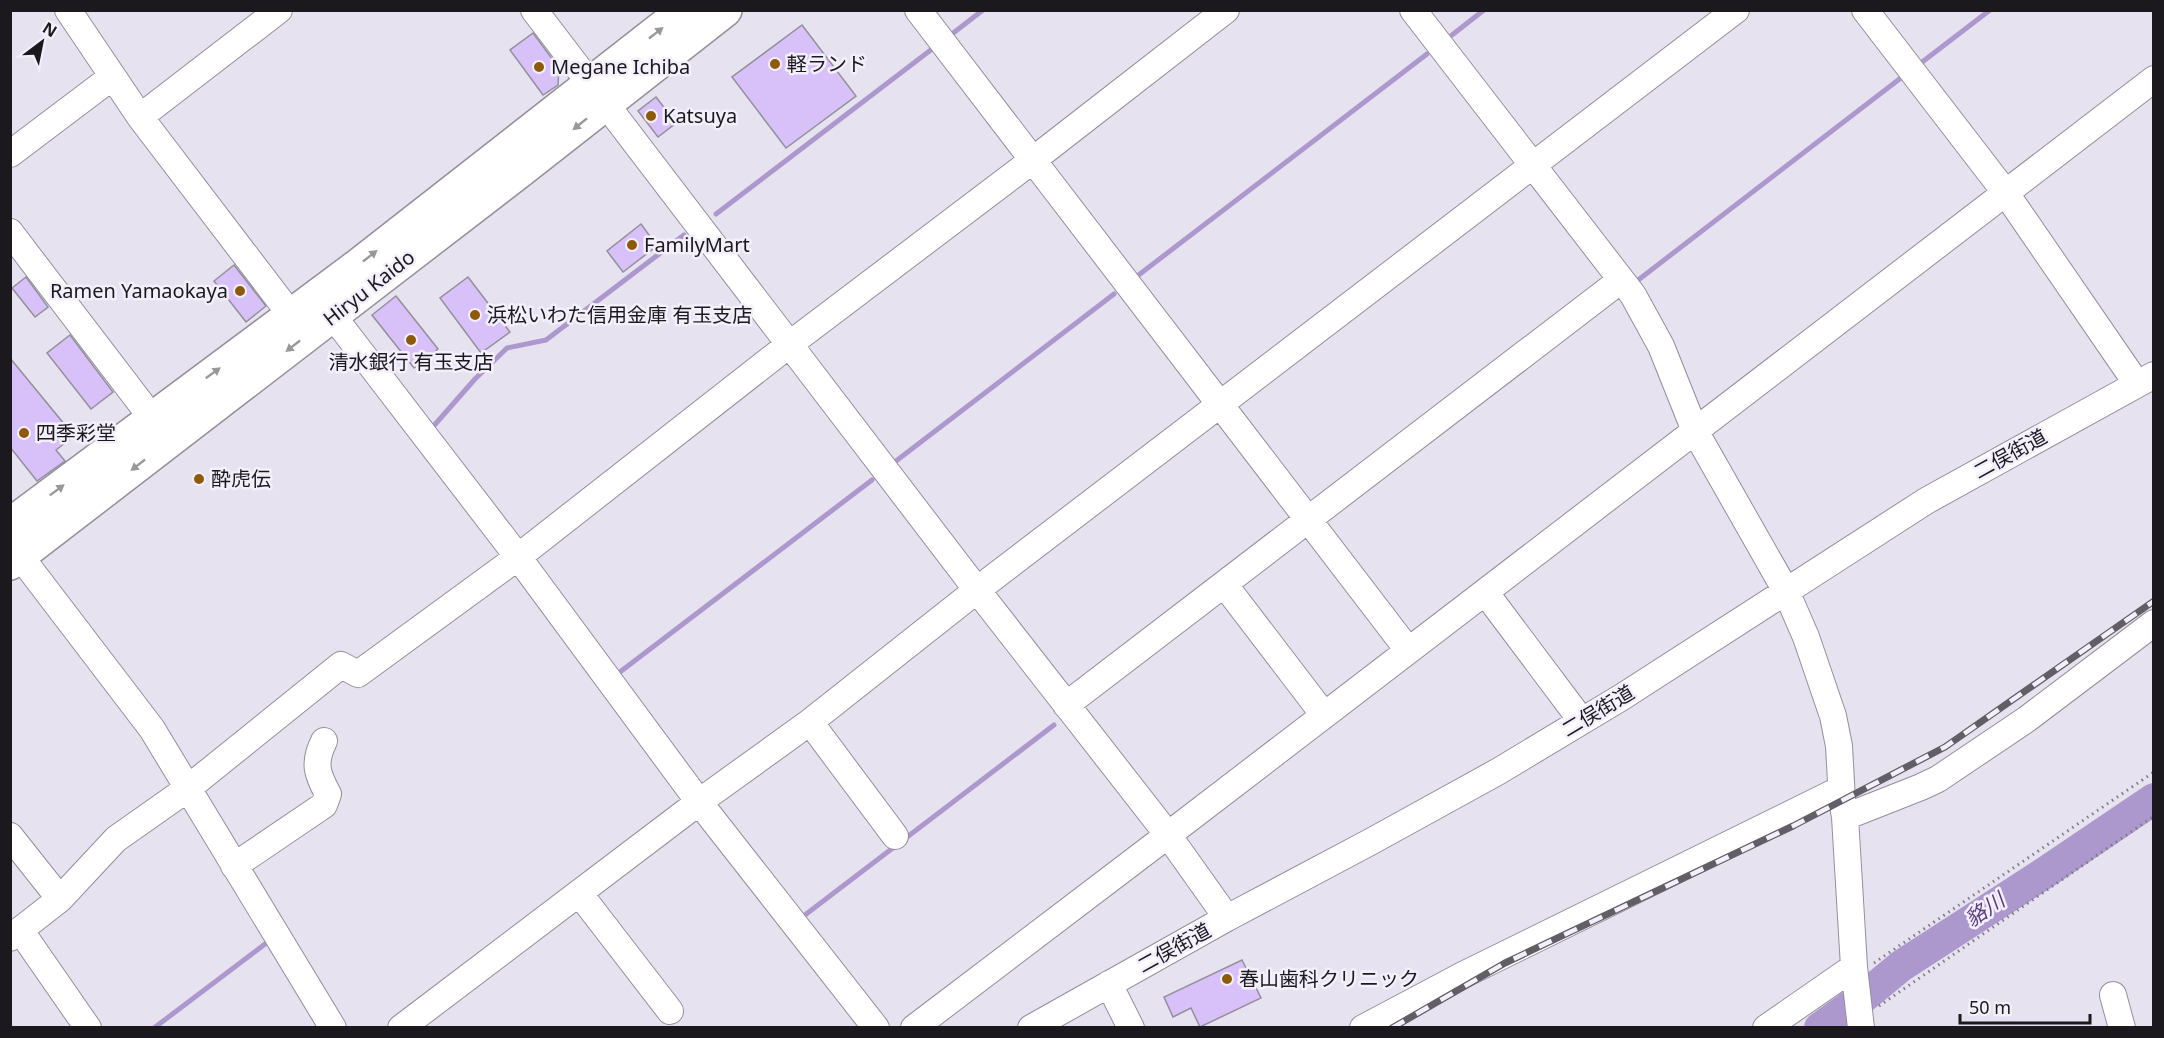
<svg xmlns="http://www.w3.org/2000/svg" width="2164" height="1038" font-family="'Noto Sans','Noto Sans JP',sans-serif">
<rect width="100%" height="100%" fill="#e7e2ef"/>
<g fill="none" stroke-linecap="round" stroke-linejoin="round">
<path stroke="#ad98cd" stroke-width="5" d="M1452 35 1484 10
M948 37 983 10
M1917 66 1990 10
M716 214 936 46
M1136 277 1427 54
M1633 284 1906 74
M431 429 475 379 507 348 546 340 684 235
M896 461 1114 294
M616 675 872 480
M801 918 1054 725
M154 1028 269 941"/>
<path stroke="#ad98cd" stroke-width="32" d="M1820 1028 1866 995 1901 966 2049 870 2154 799"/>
</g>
<path fill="#d7c1f8" stroke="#938f9b" stroke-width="1.5" d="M802 25 856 96 786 148 732 77Z
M533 33 559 68 558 85 543 95 510 50Z
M656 97 676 123 658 137 638 111Z
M641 224 657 246 623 272 607 251Z
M234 265 266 306 246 322 214 281Z
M26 277 48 307 35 317 12 288Z
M468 277 510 332 481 353 440 298Z
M396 296 438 349 414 368 372 315Z
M70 335 113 392 91 409 47 353Z
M10 358 74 436 56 450 65 461 37 481 10 447Z
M1242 960 1261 998 1200 1027 1191 1008 1173 1017 1164 997Z"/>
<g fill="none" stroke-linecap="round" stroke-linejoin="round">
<defs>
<path id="minor" d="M68 10 140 117 291 315
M534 10 977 590 1168 835 1227 918
M918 10 1408 650
M1413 10 1633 295 1661 346 1695 431 1786 591 1806 637 1833 716 1839 746 1842 800 1845 817 1854 967 1861 1028
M1865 10 2005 192 2137 384
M140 117 279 10
M10 154 112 77
M10 232 152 418
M333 316 518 557 699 802 876 1028
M10 546 20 556 152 729 333 1028
M1224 584 1324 715
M1485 592 1581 720
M1066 705 1621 280
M810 722 895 836
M1845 817 1921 787 1938 779 2027 719 2154 623
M10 836 60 899
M234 866 324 805 328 794C317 774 313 763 324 741
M579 893 670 1011
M20 930 88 1028
M10 938 60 899 116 839 187 789 341 665 358 674 518 557 790 344 1033 160 1226 10
M1109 984 1131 1028
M2113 995 2122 1028
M401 1028 699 802 810 722 977 590 1736 10
M914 1028 1168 835 2154 79
M1031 1028 1227 918 1372 841 1499 771 1622 697 1926 501 2154 375
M1363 1028 1461 976 1841 789
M1766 1028 1854 967"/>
<path id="highway" d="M10 525 359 265 685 10
M10 563 521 170 725 10"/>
</defs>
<use href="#minor" stroke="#938f9b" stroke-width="28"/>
<use href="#highway" stroke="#938f9b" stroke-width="36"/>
<path stroke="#7e7b83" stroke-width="3" stroke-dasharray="1.5 4.5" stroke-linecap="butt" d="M1874 963 2154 772
M1879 1006 2154 816"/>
<use href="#minor" stroke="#fff" stroke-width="26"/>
<use href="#highway" stroke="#fff" stroke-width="33"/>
<defs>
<path id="rail" d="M1392 1028 1505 963 1793 826 1945 747 2154 601"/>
</defs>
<use href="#rail" stroke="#615e65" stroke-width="7"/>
<use href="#rail" stroke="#f4effc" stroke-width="4.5" stroke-dasharray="14" stroke-linecap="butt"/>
</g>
<defs><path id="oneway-solid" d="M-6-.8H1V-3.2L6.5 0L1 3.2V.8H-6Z" transform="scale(1.5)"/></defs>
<g fill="#989899">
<use href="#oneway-solid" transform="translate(656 33) rotate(-38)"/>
<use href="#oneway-solid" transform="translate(580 124) rotate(141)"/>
<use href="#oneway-solid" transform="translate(370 256) rotate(-38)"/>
<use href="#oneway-solid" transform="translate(293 346) rotate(142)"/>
<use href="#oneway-solid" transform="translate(213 373) rotate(-36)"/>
<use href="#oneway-solid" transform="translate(138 465) rotate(142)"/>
<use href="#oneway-solid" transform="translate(57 490) rotate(-37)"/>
</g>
<g fill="#8d5a07" stroke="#f4effc" stroke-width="2">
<circle cx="775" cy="64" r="6"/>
<circle cx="539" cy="67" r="6"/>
<circle cx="651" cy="116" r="6"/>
<circle cx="632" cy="245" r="6"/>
<circle cx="240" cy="291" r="6"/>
<circle cx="475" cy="315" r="6"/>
<circle cx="411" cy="340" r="6"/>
<circle cx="24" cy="433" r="6"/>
<circle cx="199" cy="479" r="6"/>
<circle cx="1227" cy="979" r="6"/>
</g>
<g text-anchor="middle" stroke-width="5" stroke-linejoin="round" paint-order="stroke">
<g font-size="20" fill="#1b191d" stroke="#f4effc" text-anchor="start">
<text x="787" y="71">軽ランド</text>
<text x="551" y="74">Megane Ichiba</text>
<text x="663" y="123">Katsuya</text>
<text x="644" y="252">FamilyMart</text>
<text x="228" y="298" text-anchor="end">Ramen Yamaokaya</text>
<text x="487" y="322">浜松いわた信用金庫 有玉支店</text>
<text x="411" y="369" text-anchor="middle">清水銀行 有玉支店</text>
<text x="36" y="440">四季彩堂</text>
<text x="211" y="486">酔虎伝</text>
<text x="1239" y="986">春山歯科クリニック</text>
</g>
<g font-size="20" fill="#1b191d" stroke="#f4effc">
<text transform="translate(369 288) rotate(-38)" y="7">Hiryu Kaido</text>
<text transform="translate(2010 454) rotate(-29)" y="7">二俣街道</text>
<text transform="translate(1598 711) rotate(-31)" y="7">二俣街道</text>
<text transform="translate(1174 948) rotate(-29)" y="7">二俣街道</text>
</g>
<g font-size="21" font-style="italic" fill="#5a3c7d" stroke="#f4effc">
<text transform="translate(1985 910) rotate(-34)" y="7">貉川</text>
</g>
</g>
<rect width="2164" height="1038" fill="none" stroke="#1b191d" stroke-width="24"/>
<g transform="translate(42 42) rotate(32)" stroke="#f4effc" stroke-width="4.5" paint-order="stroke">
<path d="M0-4.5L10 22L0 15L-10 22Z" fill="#1b191d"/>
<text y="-9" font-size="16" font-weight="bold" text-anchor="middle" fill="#1b191d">N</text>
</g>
<path d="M1960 1014v9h130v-9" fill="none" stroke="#1b191d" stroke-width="3"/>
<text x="1969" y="1014" font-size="18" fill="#1b191d" stroke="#f4effc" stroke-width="4.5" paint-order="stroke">50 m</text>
</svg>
